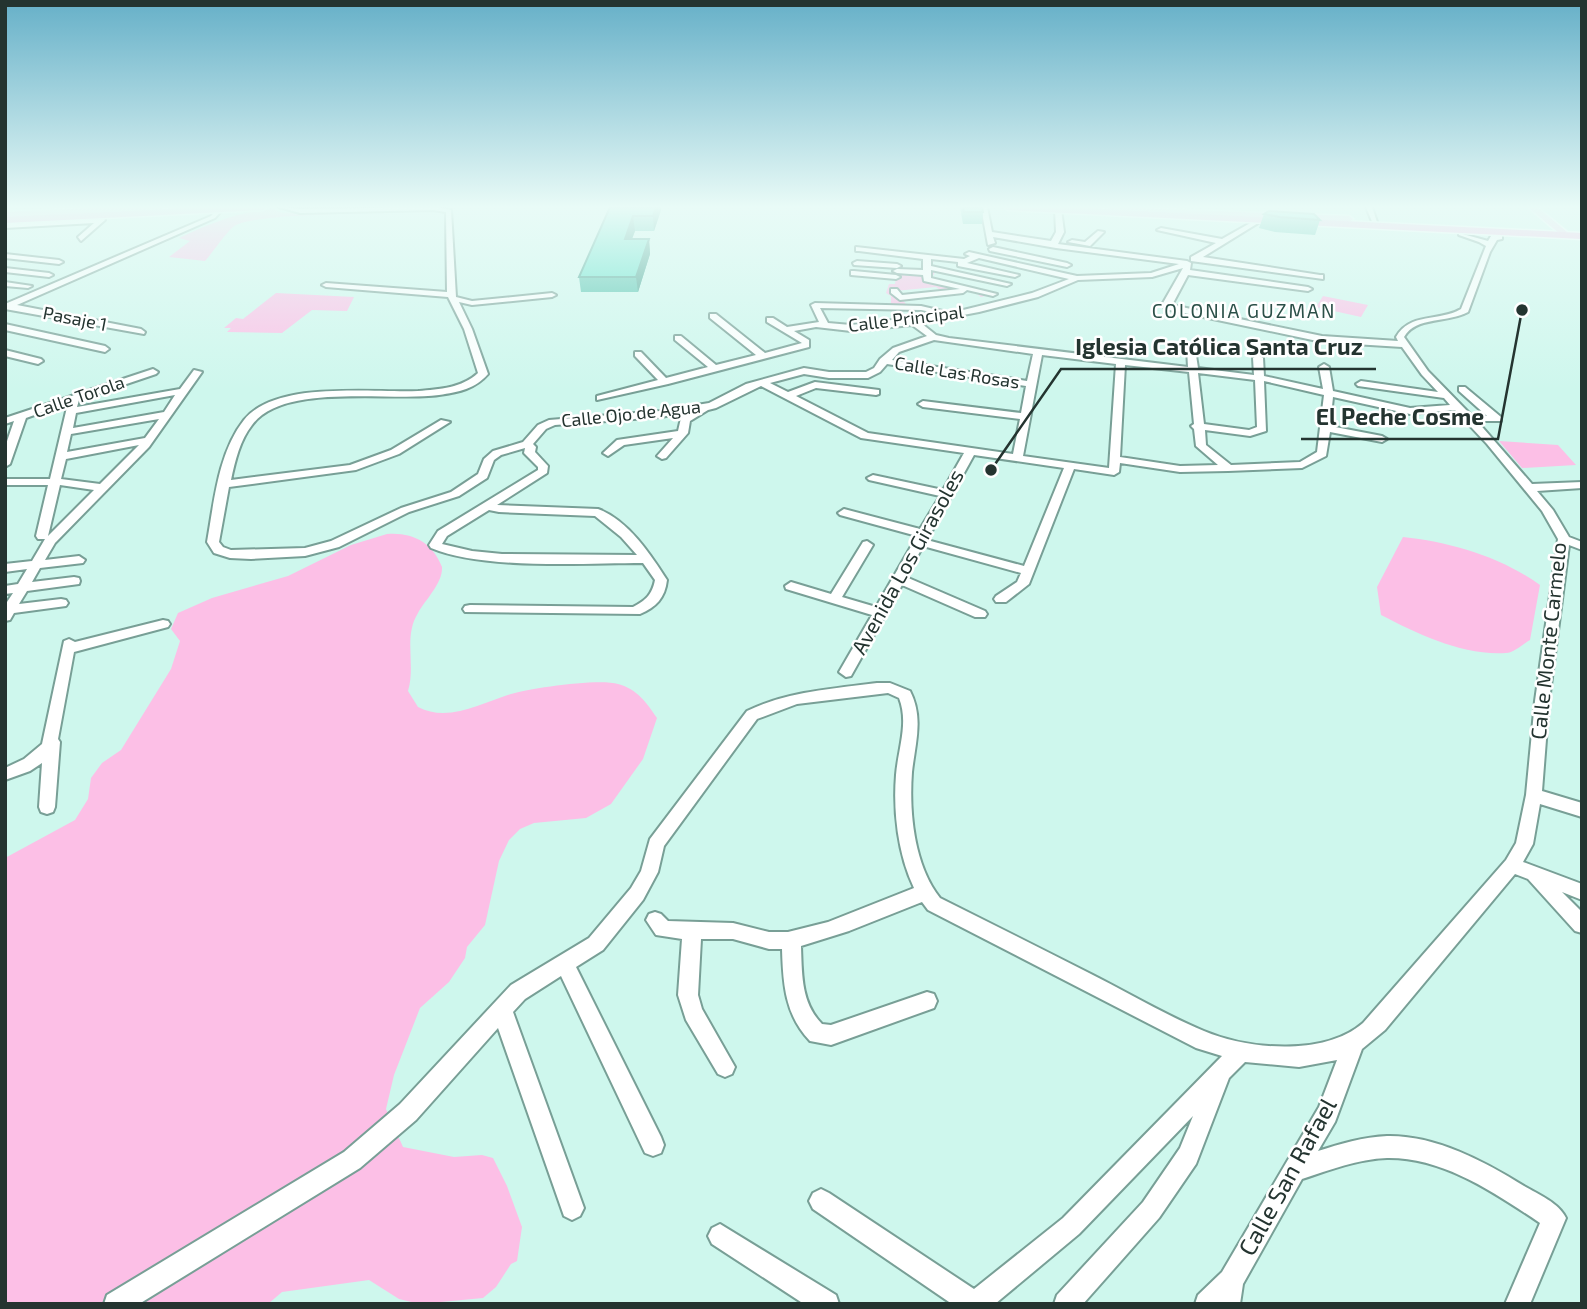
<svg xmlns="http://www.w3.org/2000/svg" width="1587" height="1309" font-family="'Exo 2',sans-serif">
<rect width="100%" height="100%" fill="#cef7ed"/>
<path fill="#fcbfe6" d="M274 209 282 213 396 210C366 216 252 212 233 227 223 236 214 251 205 261L169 257 190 241 179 238C209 224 240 211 274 209Z
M927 257 936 259 929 267 937 269 931 279 993 294 981 297 972 290 944 293 936 287 895 291 906 304H891V296L886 293 889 284H895L897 271 927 273Z
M276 293 354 297 347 311 312 310 282 333 227 332 231 328H224L236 318 243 319Z
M1323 296 1368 305 1361 317 1316 307Z
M1499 441 1558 445 1576 465 1522 468Z
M387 534C413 532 433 543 442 567 443 583 426 599 418 613 403 637 416 665 408 691L418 707C448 723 482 703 511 694 530 688 600 678 618 684 637 689 647 703 657 718L643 759 611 804 586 818 534 823 520 829 509 840 499 861 485 925 467 947 465 958 449 982 420 1008 394 1075 386 1109 403 1147 454 1157 482 1155 493 1158 507 1186 522 1227 517 1261 511 1264 496 1287 483 1298 420 1304 399 1299 369 1280 282 1292 268 1304H5V858L75 820 88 799 91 778 102 763 121 750 171 669 180 641 171 629 178 613 212 598 288 576 351 545Z
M1403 537C1451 542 1501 557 1540 585L1530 640C1523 644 1514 653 1506 653 1463 656 1418 634 1381 615L1377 587Z"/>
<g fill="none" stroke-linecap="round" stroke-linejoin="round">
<defs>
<path id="minor" d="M219 207H225L215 218 17 305 141 329 145 332 144 334 5 309V304L211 216Z
M279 207 300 209 437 207 451 210 456 297 472 301 552 293 556 295 552 297 472 305 459 302 472 329 488 374C475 389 459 392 439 395 391 402 283 382 252 425 240 440 235 461 231 480L350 465 391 450 441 420 450 422 399 454 356 470 229 487 219 542 223 547 231 550 305 548 331 541 401 508 451 492 478 474 484 459 493 451 523 442 538 425 549 420 660 411 709 403 746 384 804 368 829 372H866L874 368 880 359 893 348 927 336 912 325 851 331 816 327 794 331 809 340V347L668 384 597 400V396L658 380 635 356V352H641L666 378 708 367 675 340V336H681L716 365 756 355 710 318V314H716L765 353 802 343 767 322V318H773L787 327 819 322 811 305 815 303 921 306 951 313 1032 293 1069 279 979 258 967 263 1019 275 1015 277 958 266V262L931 259V266L1011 284 1007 286 931 270V278L997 294 993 296 967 290 963 293 900 300 891 293V289H897L902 295 960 289 924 281 923 275 897 273 893 271 897 269 923 270V259L859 251H856V247L964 259 970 256 965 254 969 252 1077 276 1151 273 1179 264 1056 248 993 237 995 243 988 245 981 207H987L992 232 1051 241 1056 232 1055 209 1058 207 1061 209 1064 232 1058 244 1187 261 1191 263 1190 270 1308 287 1312 289 1308 291 1188 275 1172 305 1322 336 1398 341 1396 337C1410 312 1439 322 1461 309L1486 246 1479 242 1459 235V233L1488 241 1491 236 1502 235V239L1497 240 1490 252 1468 312C1449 323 1416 316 1404 337L1428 371 1471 415 1487 416 1459 391V387H1465L1501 417V421H1477L1532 484 1582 482V488L1537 491 1553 510 1569 537 1582 542V550L1569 545 1549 701 1542 791 1582 803V817L1540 804 1533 844 1523 862 1582 884V900L1562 892 1582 912V933L1575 931 1528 879 1515 874 1385 1030 1362 1049 1335 1122 1318 1151C1340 1144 1363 1137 1387 1136 1435 1135 1484 1161 1524 1186 1538 1194 1559 1203 1566 1218L1530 1304H1505L1540 1223C1495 1193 1443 1157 1387 1158 1358 1159 1330 1170 1302 1179L1243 1284 1240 1304H1195L1198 1295 1222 1272 1319 1107 1337 1060 1299 1067 1245 1062 1229 1078 1196 1164 1159 1218 1083 1304H1054L1057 1295 1143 1202 1180 1148 1193 1116 1079 1234 995 1304H952L813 1209 809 1201 813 1193 821 1189 829 1193 974 1289 1063 1218 1222 1056 1196 1048 928 910 922 902 849 931 801 946C802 974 801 1003 822 1024L831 1025 927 992 934 994 937 1001 934 1008 831 1045 810 1041C785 1015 783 984 782 949H769L733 939H701L698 995 702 1009 735 1067 732 1074 725 1077 718 1074 686 1020 678 995 682 939 656 935 646 920 649 914 655 912 661 914 668 921 733 923 769 932H788L828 922 914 888C898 854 893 812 896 775 898 749 909 723 899 698L888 693 797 704 757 719 664 846 658 872 643 900 603 950 576 967 661 1137 664 1145 661 1153 653 1156 645 1153 561 976 525 999 513 1012 584 1208 580 1216 572 1220 564 1216 498 1028 416 1120 360 1168 139 1304H104L107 1295 344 1152 400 1104 511 985 589 938 631 888 641 871 650 839 747 711C788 691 832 689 877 683H890L910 691C924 718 915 744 912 772 909 813 914 865 940 898 990 923 1040 948 1089 973 1127 992 1165 1015 1204 1031 1249 1050 1325 1056 1363 1023L1506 860 1516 843 1526 795 1535 701 1558 539 1542 511 1487 444 1455 410 1410 414 1333 397 1330 426 1382 436 1387 439 1382 442 1330 432 1326 456 1302 468 1228 471 1180 472 1120 463 1119 472 1114 475 1074 469 1029 584 1006 602H996L994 599 996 596 1017 582 1021 573 923 546 906 577 985 611 987 614 985 617H975L902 585 851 676 846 677 839 672 872 615 786 589 785 586 791 582 831 594 863 542 867 541 873 545 842 597 876 607 917 536 840 515 838 513 844 509 920 529 940 496 869 480 867 478 873 475 943 490 964 453 861 438 761 386 716 408 708 410 690 421 688 433 666 458 662 459 657 456 673 438 624 445 608 456 603 453 617 440 678 431 681 418 692 412 660 417 555 425 546 429 533 444 536 447 535 452 548 466 547 473 497 505 598 509C628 520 651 555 667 580 665 598 656 607 640 614L465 612 463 609 465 606 470 605 633 607C646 600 652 595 655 580L643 563C584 563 483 570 431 548L429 545 438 531 538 470V467L524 453 525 448 501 455 494 460 487 478 459 496 409 512 339 547 305 556 251 559 230 558 214 553 207 542C214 503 218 453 244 420 276 380 371 393 418 391 440 389 462 388 478 373L464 329 448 297 326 287 322 285 326 283 447 292 446 212 433 210 300 213ZM1183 268 1163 303 1165 309 1322 342 1402 347 1422 375 1438 392 1361 381 1356 384 1358 386 1444 398 1450 405 1410 408 1333 391 1329 367 1324 364 1319 367 1323 389 1264 376 1263 358 1258 355 1253 358 1254 375 1198 368 1195 349 1191 346 1187 349 1188 367 949 338 936 335 921 323 979 312 1038 297 1078 280 1152 277ZM820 308 921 310 941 314 851 325 828 323ZM934 340 1033 354 1027 381 892 360 899 352ZM1042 355 1116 364 1109 468 1023 456ZM887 364 1026 386 1021 413 923 401 918 404 923 407 1020 419 1013 454 868 433 796 396 816 388 876 395 879 394V390L815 382 788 392 770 383 804 374 829 378H868L880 372ZM1125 365 1189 372 1194 424 1191 426 1194 429 1196 446 1218 465 1180 466 1120 457ZM1198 373 1255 380 1257 427 1249 430 1204 424ZM1264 381 1324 395 1317 452 1300 462 1231 465 1206 445 1205 430 1250 436 1266 431ZM974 455 1064 468 1024 566 927 540ZM489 510 499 512 595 516 621 537 637 555 502 554 472 551 442 544 447 536Z
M1366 207H1372L1378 225 1373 224Z
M103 217 105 220 81 241 78 237 94 223 5 228V224L99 219Z
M1261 217 1263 220 1203 257 1320 275H1323V279L1191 261V257L1216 243 1157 230 1161 228 1222 239Z
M1098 231 1104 232 1090 246 1068 242 1072 240 1085 242Z
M993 247 1067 263 1071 265 1067 267 990 251 989 249Z
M5 254 59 260 63 262 59 264 5 258Z
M857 261 897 264 901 266 897 268 854 265 853 263Z
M5 268 49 273 53 275 49 277 5 272Z
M854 271 896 275 900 277 896 279 851 275V271Z
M5 282 32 286 28 288 5 286Z
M5 324 105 346 109 349 105 352 5 330Z
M5 350 41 359 43 361 38 364 5 356Z
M153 369 158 372 156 374 79 400 77 407 180 389 194 370 202 372 149 447 55 543 45 560 79 556 85 560 83 563 40 568 32 582 74 577 79 578 80 581 79 584 27 591 19 604 61 599 66 600 68 603 66 606 14 613 10 620 5 621V605L13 593 5 594V586L18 584 27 569 5 572V564L32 561 45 539H38L36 536 48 485H5V479H50L68 403 26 418 10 464 5 467V447L14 421 5 424V418ZM175 395 164 412 73 428 76 413ZM159 419 145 438 67 452 71 434ZM139 445 100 484 61 479 66 459ZM60 485 94 490 48 536Z
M163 620 168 621 170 624 168 627 74 652 58 739 60 742 55 807 53 812 47 814 41 812 39 807 42 763 30 771 5 780V768L24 759 42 744 64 641 69 639 75 642Z
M720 1224 836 1295 839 1304H804L712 1244 708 1236 712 1228Z"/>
<path id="major" d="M115 207H164L160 209 5 218V212Z
M1106 207 1349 216 1353 219 1349 222 1110 209Z
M1528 207H1537L1567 232 1560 234Z"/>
<path id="highway" d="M207 207H268L263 210 5 223V217Z
M1003 207H1064L1582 233V239L1008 210Z"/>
</defs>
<use href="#minor" stroke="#789f96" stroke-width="4"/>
<use href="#major" stroke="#fff" stroke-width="3"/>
<use href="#highway" stroke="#fff" stroke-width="3"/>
<use href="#minor" fill="#fff" fill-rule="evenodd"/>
<use href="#major" fill="#fed1ef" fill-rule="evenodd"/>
<use href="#highway" fill="#feb3e4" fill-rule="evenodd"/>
</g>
<path fill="#4dc1ac" d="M610 207 661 210 654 231H635L632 239H649L650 254 638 292H581L579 277Z
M960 207H982L983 212 982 224H963Z
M1264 214 1320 220 1315 235 1275 232 1259 228Z"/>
<path fill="#3e9d8c" d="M656 207H661V210L654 231 653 216Z
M633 216 635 231 626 254 625 239Z
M649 239 650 254 638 292 636 277Z"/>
<path fill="#59e0c8" stroke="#3e9d8c" stroke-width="2" d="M610 207H656L653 216H633L625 239H649L636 277H579Z
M963 207H982L983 212H964Z
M1269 211 1314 214 1320 220 1280 217 1264 214Z"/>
<linearGradient id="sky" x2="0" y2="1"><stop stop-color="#66b0c8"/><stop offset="0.53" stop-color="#e9fbf7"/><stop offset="1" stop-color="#e9fbf7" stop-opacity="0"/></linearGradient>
<rect width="1587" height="390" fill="url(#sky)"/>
<g text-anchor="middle" stroke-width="5" stroke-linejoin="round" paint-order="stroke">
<g font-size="18" fill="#243430" stroke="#fff">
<text transform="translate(75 319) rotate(11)" y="6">Pasaje 1</text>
<text transform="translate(906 319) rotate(-7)" y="6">Calle Principal</text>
<text transform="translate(957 373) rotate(9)" y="6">Calle Las Rosas</text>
<text transform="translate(79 397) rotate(-19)" y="6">Calle Torola</text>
<text transform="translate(631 414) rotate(-6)" y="6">Calle Ojo de Agua</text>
</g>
<g font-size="19" letter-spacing="2" fill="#2b5048" stroke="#fff">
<text x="1244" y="318">COLONIA GUZMAN</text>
</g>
<g font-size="21" fill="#243430" stroke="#fff">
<text transform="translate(908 562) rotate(-61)" y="7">Avenida Los Girasoles</text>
<text transform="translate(1549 641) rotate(-84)" y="7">Calle Monte Carmelo</text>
</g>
<g font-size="24" fill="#243430" stroke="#fff">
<text transform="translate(1288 1177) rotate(-61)" y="8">Calle San Rafael</text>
</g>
</g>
<path fill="none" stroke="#243430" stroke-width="2.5" d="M991 470L1061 369H1376M1522 310L1498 439H1301"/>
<g fill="#243430" stroke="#fff" stroke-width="2.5">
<circle cx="991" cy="470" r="7"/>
<circle cx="1522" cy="310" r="7"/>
</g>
<g font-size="23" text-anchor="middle" font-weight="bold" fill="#243430" stroke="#fff" stroke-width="5" stroke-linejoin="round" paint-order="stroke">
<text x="1219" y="355">Iglesia Católica Santa Cruz</text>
<text x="1400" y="425">El Peche Cosme</text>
</g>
<rect width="1587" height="1309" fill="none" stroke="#243430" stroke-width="14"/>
</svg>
